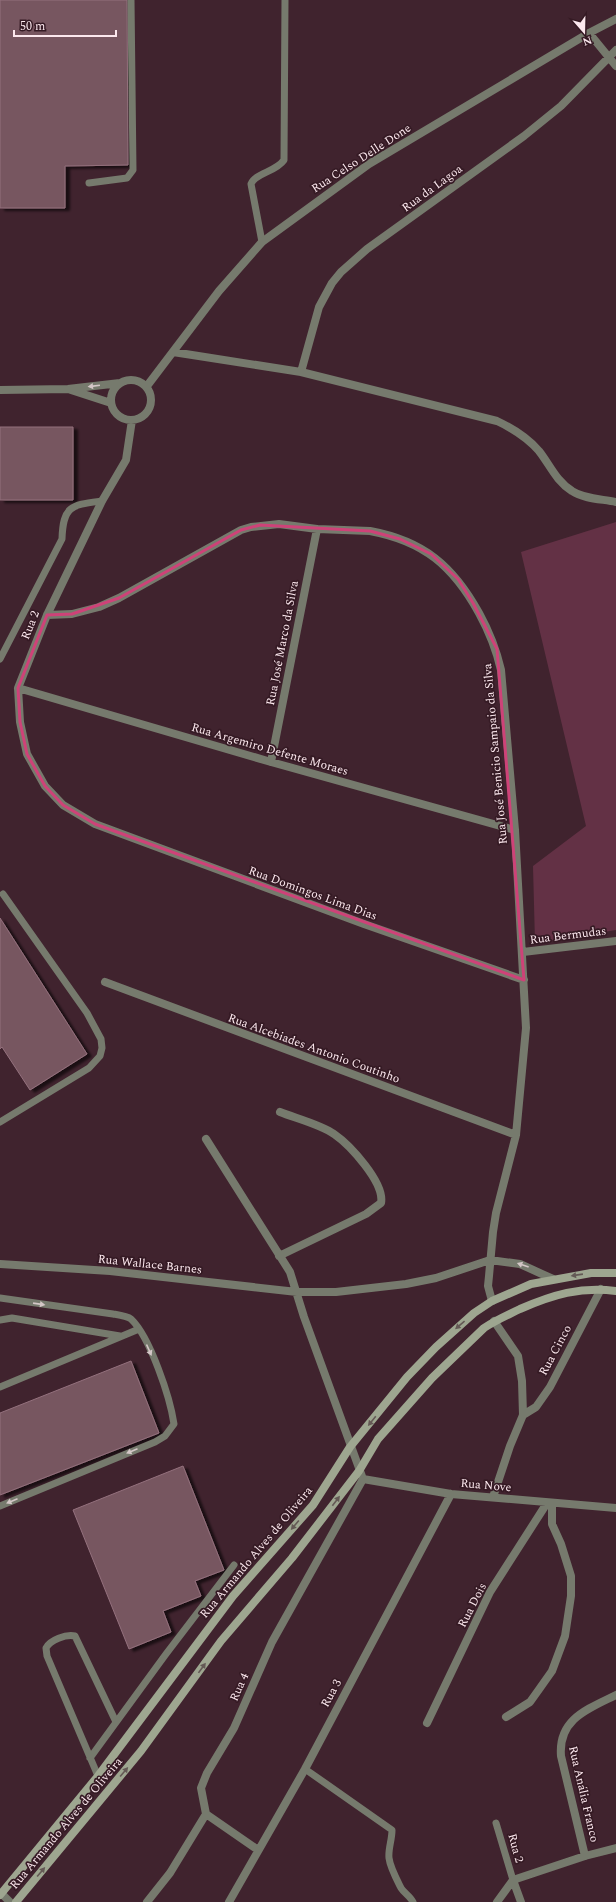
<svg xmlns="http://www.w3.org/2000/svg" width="616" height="1902" font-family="Spectral,serif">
<defs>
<filter id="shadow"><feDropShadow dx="4.5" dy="2.5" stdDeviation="1" flood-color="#0009"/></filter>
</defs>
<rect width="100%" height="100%" fill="#40232e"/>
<path fill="#633145" d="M616 522V930L535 943 533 866 586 826 521 552Z"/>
<path fill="#775661" stroke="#94717d" filter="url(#shadow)" d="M0 0H127L128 165 65 166V208H0Z
M0 427H73V500H0Z
M0 918 87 1054 30 1090 2 1047 0 1049Z
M131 1361 159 1433 0 1495V1413Z
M183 1466 224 1570 195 1581 201 1596 163 1611 171 1632 129 1649 73 1510Z"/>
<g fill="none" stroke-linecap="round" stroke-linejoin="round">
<path stroke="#767a6d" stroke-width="7" d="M89 183 127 178 133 170 131 0
M262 242 251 184C255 173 276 172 284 160L285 0
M0 659 62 539C63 505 72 505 102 501
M0 1122 89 1068 100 1056 102 1048 101 1039 87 1013 3 894
M0 1298 113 1314C119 1315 127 1316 131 1319 150 1337 170 1397 174 1424L165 1436 155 1442 0 1506
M0 1320 12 1318 120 1336
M0 1387 139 1329
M90 1758 166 1654 234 1565
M305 1769 392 1830C392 1840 388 1849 389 1858 390 1867 397 1880 401 1888 404 1893 410 1896 413 1902
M98 1776 47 1656 46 1648C50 1640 66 1634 75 1636L116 1722
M496 1823 513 1880"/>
<path stroke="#767a6d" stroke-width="8" d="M589 33 616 66
M173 352 301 372 497 421C514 429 527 437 539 451 550 465 556 481 572 491 584 499 602 499 616 502
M301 372 319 307 332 283 341 272 367 249 524 136 561 106 616 50
M111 400a20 20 0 1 1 40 0a20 20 0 1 1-40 0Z
M147 386 219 291 262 242 369 164 589 33 616 19
M0 390 68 389 120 383
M71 390 111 403
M132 420 126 460 102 501 47 615 18 688 20 722 27 754 45 786 63 805 95 824 364 924 524 980
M47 615 72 614 99 607 119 598 241 530 251 527 279 524 317 529 370 531C424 541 453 566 479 613 490 633 496 648 501 670L515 830 526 1028 516 1135 496 1213 493 1232 489 1276 488 1286 492 1301
M18 688 271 762 515 830
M271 762 317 529
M523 952 616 941
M105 982 516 1135
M206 1139 290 1272 304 1317 363 1479 451 1494 616 1508
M279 1256 366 1214 381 1203C385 1183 350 1145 334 1134 322 1125 295 1118 280 1112
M0 1264 110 1271 297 1292H336L406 1284 436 1278 490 1260 520 1264 553 1279
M523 1415 536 1407 550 1387 601 1289
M493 1497 510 1446 523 1415 522 1381 518 1356 494 1321
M506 1717 530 1702 540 1688 552 1671 565 1636 571 1596V1576L561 1544 552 1524V1503
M427 1723 490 1592 547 1503
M206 1814 258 1850
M585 1856 561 1756C558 1719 588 1709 616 1695
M513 1880 521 1902
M1 1893 10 1902
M147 1902 170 1873 206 1814 201 1788 207 1773 234 1728 272 1642 363 1479
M229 1902 305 1769 451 1494
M497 1902 513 1880 585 1856 616 1848"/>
<path stroke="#9ea690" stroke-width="8" d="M0 1895 98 1776 233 1596 313 1505 350 1447 407 1377 436 1347 474 1313 492 1301 531 1284 591 1273H616
M16 1902 141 1751 221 1641 292 1558 359 1471 378 1439 432 1378 484 1328C496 1320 508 1315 520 1309 552 1295 581 1286 616 1291"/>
</g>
<defs><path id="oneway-solid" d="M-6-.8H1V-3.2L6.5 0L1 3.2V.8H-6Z"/></defs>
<g fill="#d4c7c7">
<use href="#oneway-solid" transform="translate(94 386) rotate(173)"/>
<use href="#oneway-solid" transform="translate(523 1265) rotate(-161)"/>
<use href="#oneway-solid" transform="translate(39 1304) rotate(8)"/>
<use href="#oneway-solid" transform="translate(149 1350) rotate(66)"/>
<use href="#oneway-solid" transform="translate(132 1451) rotate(157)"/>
<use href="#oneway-solid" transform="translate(12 1501) rotate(157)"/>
</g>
<g fill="#645955">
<use href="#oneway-solid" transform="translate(577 1275) rotate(172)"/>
<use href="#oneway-solid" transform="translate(460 1325) rotate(140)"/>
<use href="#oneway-solid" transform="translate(372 1421) rotate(129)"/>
<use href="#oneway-solid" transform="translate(336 1501) rotate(-53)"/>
<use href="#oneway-solid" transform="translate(295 1525) rotate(130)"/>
<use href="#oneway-solid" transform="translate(202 1668) rotate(-54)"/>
<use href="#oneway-solid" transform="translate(124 1772) rotate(-50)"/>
<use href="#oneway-solid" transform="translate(41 1872) rotate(-50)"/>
</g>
<path fill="none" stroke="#ce4278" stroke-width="3" stroke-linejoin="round" d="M260 525 370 531 400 539 431 554 458 579 473 603 497 649 524 980 95 824 63 805 45 786 27 754 20 722 18 688 47 615 72 614 119 598 241 530Z"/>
<g text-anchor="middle" stroke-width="3.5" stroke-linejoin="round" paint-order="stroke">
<g font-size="12" fill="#fce8ee" stroke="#351a24">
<text transform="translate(361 158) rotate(-33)" y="4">Rua Celso Delle Done</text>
<text transform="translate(432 188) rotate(-36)" y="4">Rua da Lagoa</text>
<text transform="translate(30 625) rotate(-68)" y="4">Rua 2</text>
<text transform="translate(282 643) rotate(-79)" y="4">Rua José Marco da Silva</text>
<text transform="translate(270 749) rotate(16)" y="4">Rua Argemiro Defente Moraes</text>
<text transform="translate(495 754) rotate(-95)" y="4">Rua José Benicio Sampaio da Silva</text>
<text transform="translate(313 893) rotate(20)" y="4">Rua Domingos Lima Dias</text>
<text transform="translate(568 935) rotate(-7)" y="4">Rua Bermudas</text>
<text transform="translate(314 1048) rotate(20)" y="4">Rua Alcebiades Antonio Coutinho</text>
<text transform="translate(150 1264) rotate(6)" y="4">Rua Wallace Barnes</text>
<text transform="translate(555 1350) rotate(-62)" y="4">Rua Cinco</text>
<text transform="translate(486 1485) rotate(5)" y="4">Rua Nove</text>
<text transform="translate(256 1552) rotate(-50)" y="4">Rua Armando Alves de Oliveira</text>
<text transform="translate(472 1605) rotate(-63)" y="4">Rua Dois</text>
<text transform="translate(239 1687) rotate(-66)" y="4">Rua 4</text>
<text transform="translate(331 1693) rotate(-62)" y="4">Rua 3</text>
<text transform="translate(584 1794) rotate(77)" y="4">Rua Anália Franco</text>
<text transform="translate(66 1823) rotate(-50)" y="4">Rua Armando Alves de Oliveira</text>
<text transform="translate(516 1848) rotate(75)" y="4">Rua 2</text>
</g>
</g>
<g transform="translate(584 32) rotate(160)" stroke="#351a24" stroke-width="3" paint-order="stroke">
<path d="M0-3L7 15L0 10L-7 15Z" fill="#fce8ee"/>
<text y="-6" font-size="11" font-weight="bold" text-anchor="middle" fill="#fce8ee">N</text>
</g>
<path d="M14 30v6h102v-6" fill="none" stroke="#fce8ee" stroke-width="2"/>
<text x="20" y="30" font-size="12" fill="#fce8ee" stroke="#351a24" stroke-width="3" paint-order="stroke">50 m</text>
</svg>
